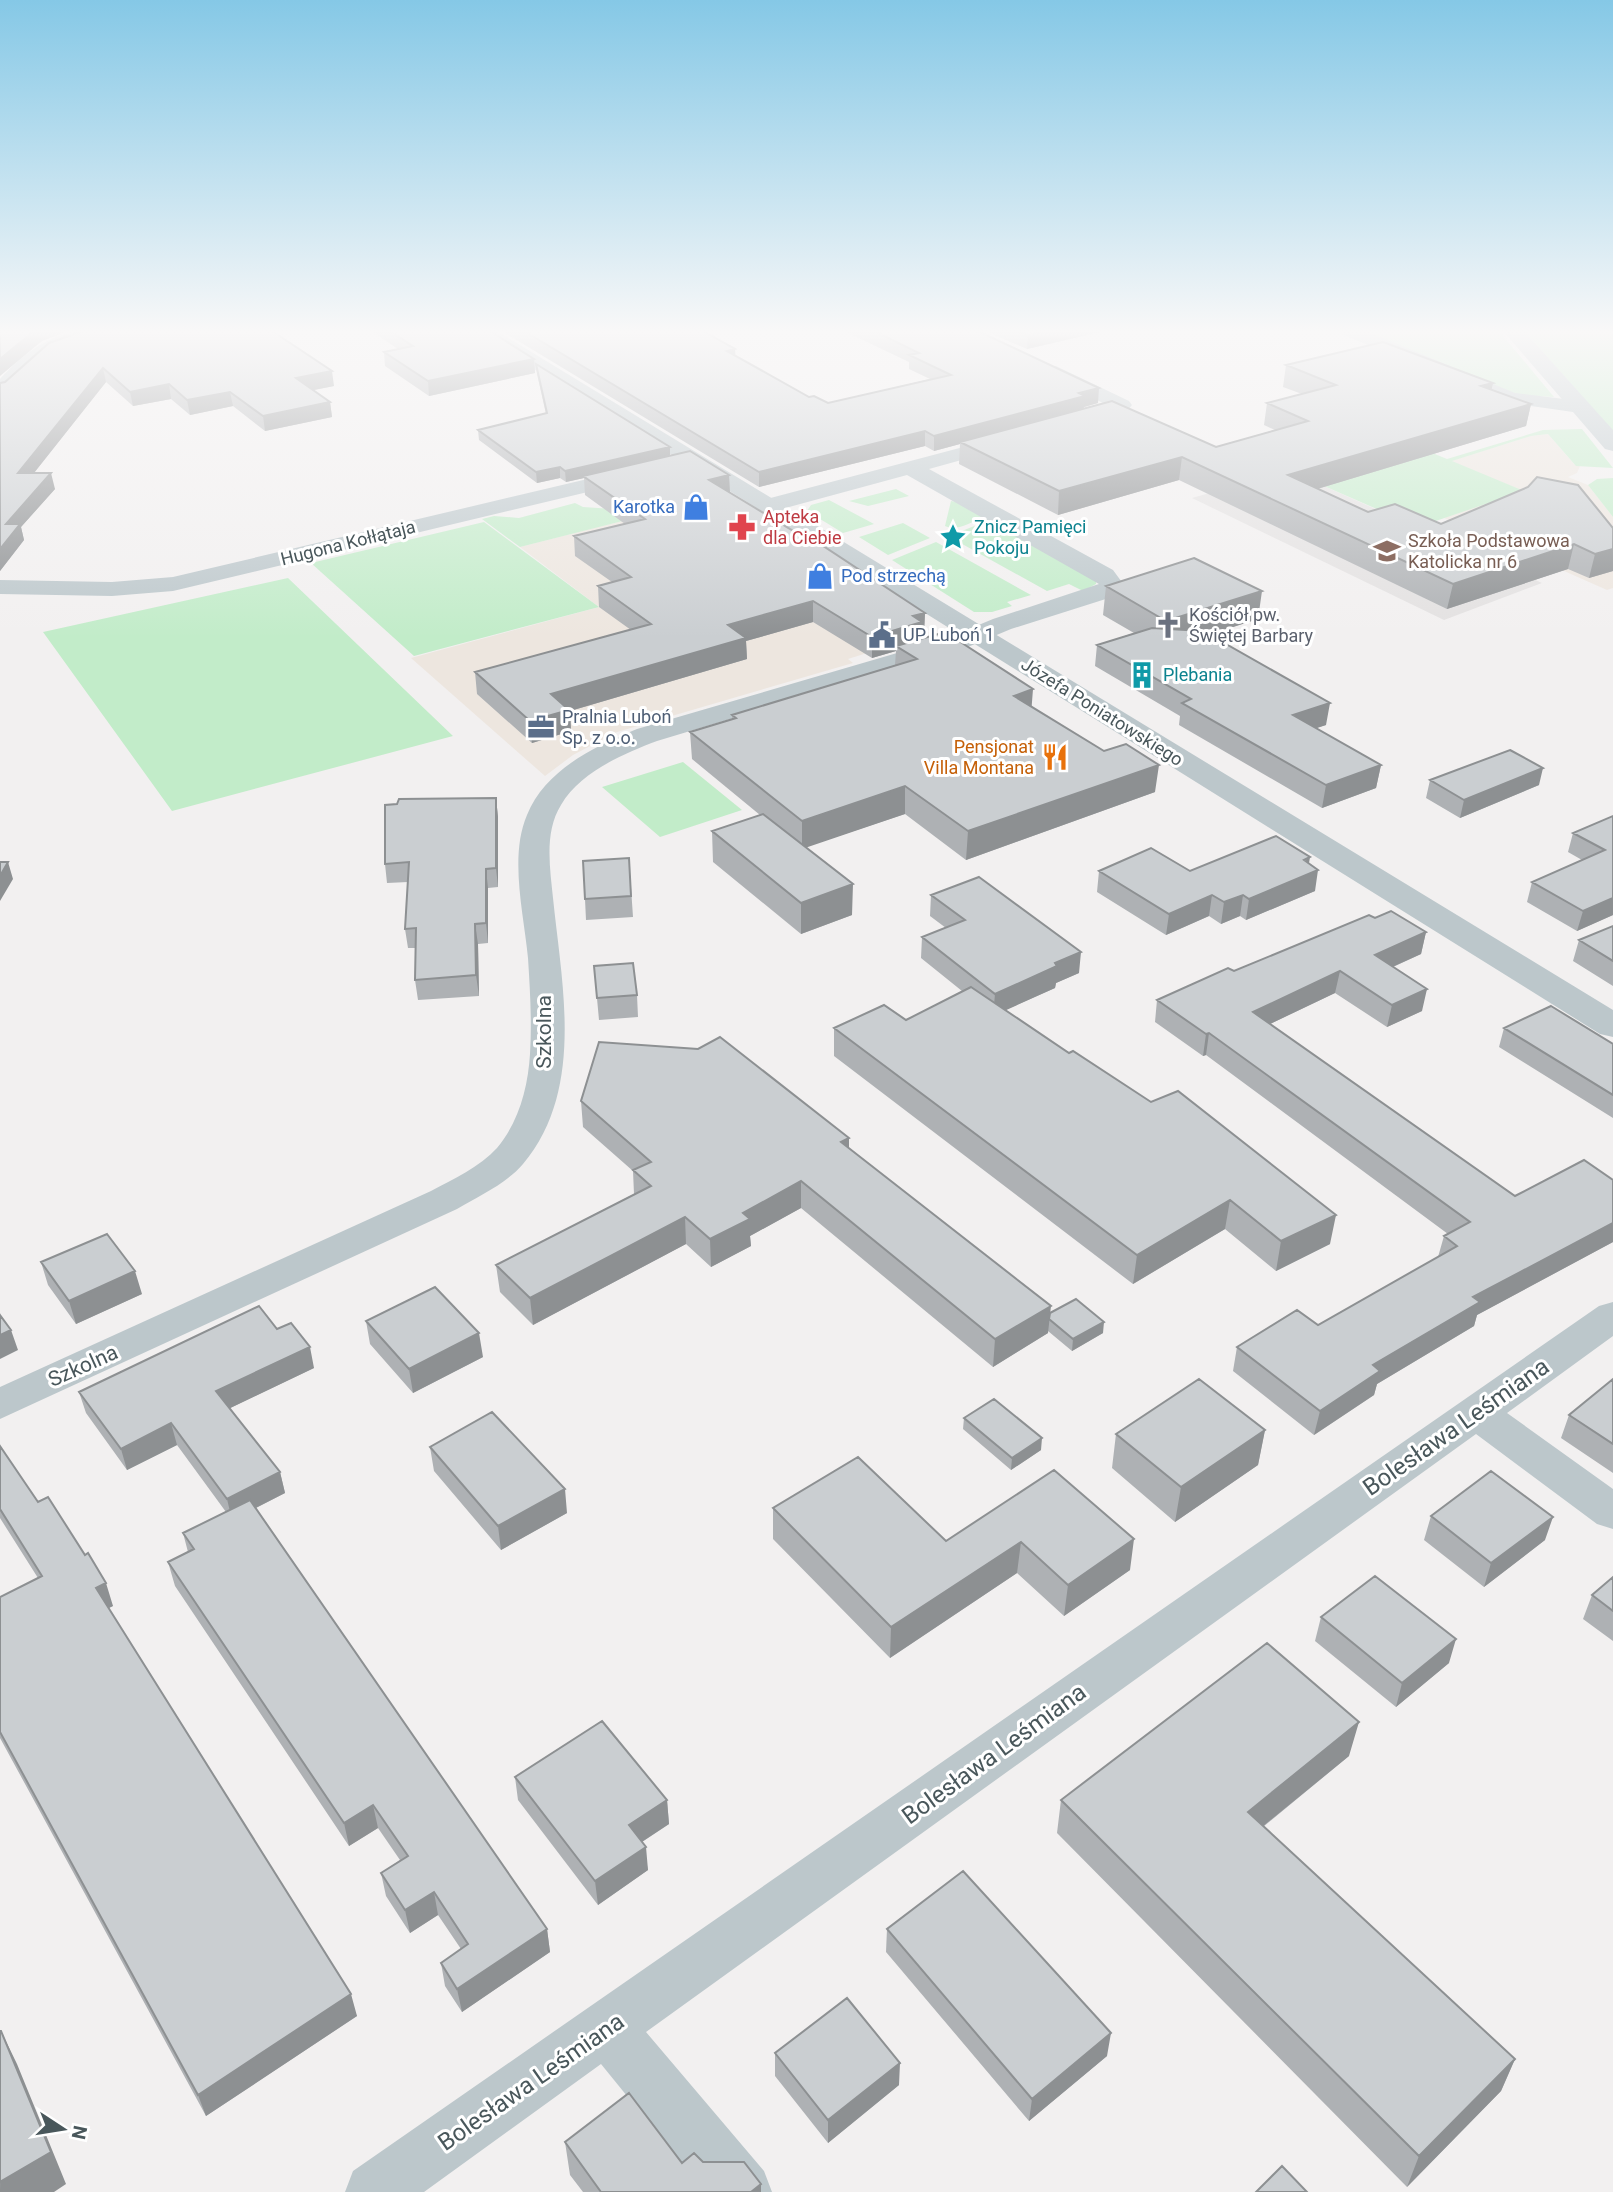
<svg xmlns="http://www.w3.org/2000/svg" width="1613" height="2192" font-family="Roboto,sans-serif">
<rect width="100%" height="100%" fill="#f2f0f0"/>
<path fill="#ede6df" d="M1548 434 1574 464 1580 466 1577 473 1568 477 1588 485 1613 517V588L1607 590 1444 518 1523 491 1451 461 1531 436Z
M715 497 930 633 848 659 853 663 617 732 573 755 545 776 411 658 599 607 520 547Z"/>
<path fill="#e3e1e1" d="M1258 479H1308L1542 583 1444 620 1192 498Z"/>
<path fill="#c2ecc9" d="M1361 331H1499L1554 397 1519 395Z
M1524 331H1613V431Z
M1342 416 1447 459 1543 430 1582 429 1613 468 1576 466 1548 434 1531 436 1452 461 1524 491 1418 527 1308 479 1327 478 1338 482 1422 457Z
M1613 478V517L1588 485 1597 479Z
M896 489 909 496 868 506 849 501Z
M829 500 874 524 843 533 807 511 811 505Z
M951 501 956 502 983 517C971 522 957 532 945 526Z
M575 503 583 507 658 512 520 547 482 519 494 516 519 518Z
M989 520 1096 581V584L1083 591 1069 584 1047 591 955 540 963 537 957 533Z
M484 522 599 607 414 656 311 563Z
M903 523 930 538 888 555 859 537Z
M936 542 1031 595 1007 602 1012 606 992 612H974L892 560Z
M288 578 453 736 172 811 43 632Z
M683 762 742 810 660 837 602 787Z"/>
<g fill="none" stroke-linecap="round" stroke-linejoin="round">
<path fill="#bcc7cb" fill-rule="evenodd" d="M75 331H110L107 335C55 348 43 354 7 395L0 397V379C22 355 43 339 75 331Z
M1341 331H1366L1515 393 1580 401 1590 407 1580 413 1504 402 1344 335Z
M1056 366 1129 401 1132 405C1121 420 1090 431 1072 426L1069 422 1072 418 1109 406 1049 376 1046 372 1049 368Z
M1005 436 1015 442 1012 446 929 469 1113 570 1124 585 1112 597 1011 629 963 649 657 741C623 754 580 772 561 805 544 832 550 868 553 898 562 986 585 1090 523 1164 506 1184 479 1196 457 1209L0 1419V1387L431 1191C453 1179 480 1167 497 1148 519 1122 528 1087 530 1054 532 1022 530 990 528 958 524 914 509 857 527 815 545 770 595 746 637 729L945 639 993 619 1099 584 907 475 767 513 756 506 759 501Z
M630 469 638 470 641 475 638 480 173 591 112 596 0 594V580L112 582 173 577Z
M1613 1302V1336L1507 1413 1613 1489V1529L1597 1524 1476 1434 646 2032 764 2171 772 2192H705L601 2064 424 2192H345L353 2171 1599 1306Z"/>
<path fill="#bcc7cb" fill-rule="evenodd" d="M473 331H497L1613 1010V1037L1600 1034Z
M1503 331H1524L1613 430V451L1605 449Z"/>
</g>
<path fill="#aeb1b4" d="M371 331H490L534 359 535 373 429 396 385 366 384 352 398 349Z
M502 331H703L735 355 809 397 828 403 930 379 909 369V362L844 331H978L1098 403 1084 407V408L1216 447 1275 430 1264 425 1267 403 1302 394 1283 387 1286 365 1493 383 1491 390 1531 404 1526 426 1317 489 1368 512 1441 524 1613 528V571L1589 578 1568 569 1447 609 1179 480 1058 515 959 464 960 444 934 451 925 446 759 487Z
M985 331H1104L1027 349Z
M49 343 334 386 313 390 330 402 332 417 265 431 233 406 190 415 171 399 133 406 106 382 34 473 55 489 21 527 24 540 0 571 5 382Z
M536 364 670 447V455L729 475 730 493 925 613 924 633 922 634V639L1032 707 1155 792 966 860 905 814 805 847 852 915 801 934 713 862 712 831 760 815 692 759 690 732 732 719V715L895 665 896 651 872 658 813 622 746 641 747 659 570 711 571 731 532 743 477 694 475 672 631 630 599 607 598 586 612 582 575 556 574 536 625 524 585 495 584 478 566 482 560 478 537 483 479 440 478 430 546 414 537 374Z
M1106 586 1258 619 1210 634 1326 725 1316 728 1381 765 1376 788 1322 808 1179 725 1180 716 1095 666 1097 645 1134 633 1103 615Z
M1430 780 1539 785 1460 818 1426 798Z
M496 798 498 817V887L488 888V943L478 944 479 996 418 1000 415 980 416 948H408L405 929 408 882 387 883 385 864Z
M1613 816V915L1577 931 1527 902 1532 882 1582 860 1568 852 1573 833Z
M629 858 633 917 586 920 585 899Z
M1309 864 1315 891 1246 920 1240 916 1221 924 1209 916 1166 935 1097 892 1099 871H1190Z
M931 895 1079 973 1056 983 1055 988 1005 1010 1330 1244 1276 1271 1225 1229 1133 1284 834 1056V1028L906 1020 962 991 921 958 922 937 946 928 930 916Z
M1375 918 1426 932 1421 954 1393 967 1422 1011 1387 1027 1335 993 1270 1024 1515 1196 1613 1180V1242L1477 1315 1474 1326 1377 1384 1374 1395 1314 1435 1233 1371 1237 1347 1318 1325 1438 1257 1444 1236 1448 1234 1206 1055 1203 1056 1155 1022 1157 1000Z
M1613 926V986L1573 961 1579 940Z
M594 966 637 995 638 1017 599 1020Z
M1504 1028 1613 1044V1118L1499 1047Z
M581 1101 849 1138V1149L1050 1313 1103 1333 1072 1351 1048 1331V1333L993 1367 801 1208 750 1236 751 1246 711 1267 686 1244 533 1325 500 1292 496 1265 634 1194 633 1171 583 1127Z
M41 1262 142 1294 76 1324 48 1285Z
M366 1321 483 1357 413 1393 370 1344Z
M277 1329 314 1368 230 1408 280 1472 285 1493 256 1508 547 1929 550 1952 462 2012 445 1986 441 1963 461 1949 438 1915 410 1933 386 1896 381 1873 400 1860 378 1828 349 1846 175 1586 168 1562 188 1552 183 1533 226 1512 177 1445 127 1470 86 1413 79 1392Z
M1613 1379V1473L1561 1438 1569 1415Z
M964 1418 1041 1450 1011 1470 963 1429Z
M1265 1430 1258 1465 1175 1522 1112 1468 1116 1434Z
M0 1446 38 1502 113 1606 108 1608 357 2016 206 2116 0 1738V1597L38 1578 0 1518Z
M430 1447 567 1513 501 1550 434 1471Z
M1054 1470 1130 1570 1064 1616 1017 1573 890 1658 773 1539V1508L946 1541Z
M1431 1516 1545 1540 1484 1587 1424 1540Z
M1613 1577V1641L1583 1619 1592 1595Z
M1321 1617 1449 1663 1396 1707 1315 1641Z
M1349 1756 1263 1827 1515 2059 1501 2091 1407 2187 1057 1833 1061 1800Z
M515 1777 667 1800 669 1824 642 1842 648 1870 598 1905 518 1800Z
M887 1929 1107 2056 1029 2121 886 1952Z
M775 2053 899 2085 828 2143 775 2076Z
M565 2142 682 2163 761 2192H583L570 2175Z"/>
<path fill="#8d9092" d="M34 331H68L42 341 0 376V359Z
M1047 331H1104L1027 349 1028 335Z
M735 349 736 363 727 351Z
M534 359 535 373 429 396 428 381Z
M103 368 106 382 22 488 18 473Z
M332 371 334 386 299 393 296 378Z
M1493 383 1488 405 1481 386Z
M169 384 171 399 133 406 130 392Z
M1099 388 1098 403 1084 407 1083 410 960 442V444L934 451V436Z
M230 392 233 406 190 415 187 400Z
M330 402 332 417 265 431 263 416Z
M1531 404 1526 426 1284 499 1288 475Z
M925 431V446L759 487V472Z
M670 447V457L583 476 584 478 566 482 565 471Z
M1182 457 1179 480 1058 515 1059 491Z
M560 467V478L537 483 536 472Z
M51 473 55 489 21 527 24 540 0 571V549L6 524Z
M729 475 730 494 709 480Z
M1574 544 1568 569 1447 609 1453 584Z
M1613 549V571L1589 578 1595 554Z
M1262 591 1258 619 1162 650 1166 621Z
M813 601V622L746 641 747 659 570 711 571 731 532 743 530 721 551 694 728 625Z
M925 613 924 633 922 634 921 643 896 646V651L872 658V637L913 616Z
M1033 689 1031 715 1014 696Z
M1330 703 1326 725 1290 737 1293 715Z
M1159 765 1155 792 966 860 968 831Z
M1381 765 1376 788 1322 808 1326 785Z
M1543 768 1539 785 1460 818 1464 800Z
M905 786V814L802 849V821Z
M496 798 498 817V887L496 868Z
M1310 857 1307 875 1318 870 1315 891 1246 920 1249 899Z
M8 862 13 879 0 901V876Z
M486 869 488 888V943L486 923Z
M853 884 852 915 801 934V903Z
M1212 895 1209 916 1166 935 1169 914Z
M1243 895 1240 916 1221 924 1224 902Z
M1613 898V915L1577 931 1583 911Z
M475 924 478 944 479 996 476 975Z
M1426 932 1421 954 1370 977 1375 955Z
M1081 952 1079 973 1056 983 1055 988 993 1016 995 994 1055 963Z
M1340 971 1335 993 1249 1034 1253 1012Z
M1427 989 1422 1011 1387 1027 1392 1005Z
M1209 1033 1206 1055 1203 1056 1206 1034Z
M849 1138V1164L841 1142Z
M801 1181V1208L750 1236 751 1246 711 1267 710 1239 743 1213Z
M1230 1200 1225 1229 1133 1284 1137 1255Z
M1336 1215 1330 1244 1276 1271 1281 1241Z
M685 1217 686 1244 533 1325 530 1298Z
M1613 1223V1242L1477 1315 1474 1326 1377 1384 1374 1395 1314 1435 1320 1411 1373 1365 1473 1297Z
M135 1271 142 1294 76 1324 69 1301Z
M1051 1306 1048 1333 993 1367 995 1339Z
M1104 1322 1103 1333 1072 1351 1073 1339Z
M11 1330 18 1350 0 1359V1335Z
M479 1333 483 1357 413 1393 409 1369Z
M310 1347 314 1368 222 1412 216 1391Z
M171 1423 177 1445 127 1470 121 1449Z
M1265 1430 1258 1465 1175 1522 1181 1487Z
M1042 1438 1041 1450 1011 1470 1012 1458Z
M280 1472 285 1493 232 1520 227 1499Z
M565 1489 567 1513 501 1550 498 1526Z
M1553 1517 1545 1540 1484 1587 1491 1563Z
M1134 1539 1130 1570 1064 1616 1068 1585Z
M1021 1542 1017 1573 890 1658 891 1627Z
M106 1583 113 1606 103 1611 96 1588Z
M1456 1639 1449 1663 1396 1707 1402 1683Z
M1359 1722 1349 1756 1240 1845 1248 1812Z
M667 1800 669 1824 631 1849 629 1825Z
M373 1805 378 1828 349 1846 344 1823Z
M646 1847 648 1870 598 1905 595 1881Z
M434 1892 438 1915 410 1933 405 1910Z
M547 1929 550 1952 462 2012 457 1989Z
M351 1994 357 2016 206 2116 198 2095Z
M1 2031 17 2064 66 2184 54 2192H0Z
M1111 2033 1107 2056 1029 2121 1032 2099Z
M1515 2059 1501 2091 1407 2187 1419 2156Z
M900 2063 899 2085 828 2143V2120Z
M761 2184V2192H751Z"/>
<path fill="#caced1" stroke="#8d9092" stroke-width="2" d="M0 331H34L0 359Z
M83 331H272L332 371 296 378 330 402 263 416 230 392 187 400 169 384 130 392 103 368 18 473H51L6 524H20L0 549V383L5 382 49 343Z
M390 331H490L534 359 428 381 384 352 413 346Z
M524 331H703L735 349 727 351 809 397 814 396 828 403 951 375 909 355 919 353 874 331H978L1099 388 1079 393 1085 396 934 436 925 431 759 472Z
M1018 331H1047L1028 335Z
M1383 342 1493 383 1481 386 1531 404 1288 475 1368 512 1395 504 1441 524 1528 487 1537 477 1578 485 1613 528V549L1595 554 1574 544 1453 584 1182 457 1059 491 960 442 1112 401 1216 447 1308 421 1267 403 1336 385 1286 365Z
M536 364 670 447 565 471 560 467 536 472 478 430 547 413Z
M690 451 729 475 709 480 800 535 817 542 925 613 913 616 922 622 872 637 813 601 728 625 746 638 551 694 569 710 530 721 475 672 651 624 598 586 631 577 574 536 645 519 583 476Z
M1194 558 1262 591 1166 621 1106 586Z
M1152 628 1203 631 1330 703 1293 715 1381 765 1326 785 1182 703 1191 699 1097 645Z
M945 632 1033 689 1014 696 1104 751 1126 744 1159 765 968 831 905 786 802 821 690 732 736 718 732 715 917 659 896 646Z
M1510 750 1543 768 1464 800 1430 780Z
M496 798V868L486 869V923L475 924 476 975 415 980 416 928 405 929 409 862 385 864V805L397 804 399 799Z
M763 814 853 884 801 903 712 831Z
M1613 816V898L1583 911 1532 882 1605 850 1573 833Z
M1276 836 1310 857 1304 860 1318 870 1249 899 1243 895 1224 902 1212 895 1169 914 1099 871 1151 848 1190 871Z
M629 858 631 896 585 899 583 861Z
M0 862H8L0 876Z
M979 877 1081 952 1055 963 1057 966 995 994 922 937 965 920 931 895Z
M1391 911 1426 932 1375 955 1427 989 1392 1005 1340 971 1253 1012 1515 1196 1584 1160 1613 1180V1223L1473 1297 1480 1302 1373 1365 1380 1371 1320 1411 1237 1347 1297 1310 1318 1325 1457 1246 1444 1236 1470 1222 1209 1033 1206 1034 1157 1000 1228 968 1234 971 1369 915 1375 918Z
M1613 926V961L1579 940Z
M633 963 637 995 597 998 594 966Z
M971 987 1069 1053 1073 1051 1151 1102 1178 1091 1336 1215 1281 1241 1230 1200 1137 1255 834 1028 884 1005 906 1020Z
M1551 1006 1613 1044V1095L1504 1028Z
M720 1037 849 1138 841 1142 1051 1306 995 1339 801 1181 743 1213 750 1219 710 1239 685 1217 530 1298 496 1265 651 1186 633 1170 651 1162 581 1101 599 1042 698 1049Z
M107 1234 135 1271 69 1301 41 1262Z
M435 1287 479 1333 409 1369 366 1321Z
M1076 1299 1104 1322 1073 1339 1049 1319 1050 1313Z
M259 1306 277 1329 291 1323 310 1347 216 1391 280 1472 227 1499 171 1423 121 1449 79 1392Z
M0 1315 11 1330 0 1335Z
M1199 1379 1265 1430 1181 1487 1116 1434Z
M1613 1379V1444L1569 1415Z
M994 1399 1042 1438 1012 1458 964 1418Z
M492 1412 565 1489 498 1526 430 1447Z
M0 1446 38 1502 48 1497 85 1555 88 1553 106 1583 96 1588 351 1994 198 2095 0 1732V1597L42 1576 0 1509Z
M858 1457 946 1541 1054 1470 1134 1539 1068 1585 1021 1542 891 1627 773 1508Z
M1491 1471 1553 1517 1491 1563 1431 1516Z
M250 1500 547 1929 457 1989 441 1963 468 1944 434 1892 405 1910 381 1873 408 1856 373 1805 344 1823 168 1562 194 1549 183 1533Z
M1375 1576 1456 1639 1402 1683 1321 1617Z
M1613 1577V1611L1592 1595Z
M1267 1643 1359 1722 1248 1812 1515 2059 1419 2156 1061 1800Z
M602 1721 667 1800 629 1825 646 1847 595 1881 515 1777Z
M963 1871 1111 2033 1032 2099 887 1929Z
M847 1998 900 2063 828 2120 775 2053Z
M0 2031H1L51 2152 0 2182Z
M629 2093 682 2163 694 2153 703 2162H744L761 2184 751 2192H601L565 2142Z
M1282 2166 1307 2192H1256Z"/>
<linearGradient id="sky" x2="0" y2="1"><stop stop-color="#85c8e6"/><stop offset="0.52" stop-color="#f9f8f8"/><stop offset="1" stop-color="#f9f8f8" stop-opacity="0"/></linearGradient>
<rect width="1613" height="638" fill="url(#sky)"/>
<defs>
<symbol id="shop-bare" viewBox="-9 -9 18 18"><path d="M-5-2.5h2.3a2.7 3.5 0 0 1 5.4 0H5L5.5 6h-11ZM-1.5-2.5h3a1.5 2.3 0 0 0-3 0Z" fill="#3f7fe0" stroke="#fff" stroke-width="2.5" paint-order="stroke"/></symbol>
<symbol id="pharmacy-bare" viewBox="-9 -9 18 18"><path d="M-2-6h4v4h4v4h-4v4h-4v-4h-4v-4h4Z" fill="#e0444e" stroke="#fff" stroke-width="2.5" paint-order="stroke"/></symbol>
<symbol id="sight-bare" viewBox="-9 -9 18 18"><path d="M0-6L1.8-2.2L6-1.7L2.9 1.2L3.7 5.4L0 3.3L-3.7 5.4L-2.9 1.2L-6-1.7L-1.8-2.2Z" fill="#0f9aa8" stroke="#fff" stroke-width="2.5" paint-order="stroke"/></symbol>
<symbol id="school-bare" viewBox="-9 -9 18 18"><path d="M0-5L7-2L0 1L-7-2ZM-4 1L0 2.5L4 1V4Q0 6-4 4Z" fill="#8d6e63" stroke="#fff" stroke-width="2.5" paint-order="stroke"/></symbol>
<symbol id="church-bare" viewBox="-9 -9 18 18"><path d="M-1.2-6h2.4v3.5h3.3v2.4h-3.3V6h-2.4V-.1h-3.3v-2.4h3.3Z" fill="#6b7280" stroke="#fff" stroke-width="2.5" paint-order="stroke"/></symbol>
<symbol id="civic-bare" viewBox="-9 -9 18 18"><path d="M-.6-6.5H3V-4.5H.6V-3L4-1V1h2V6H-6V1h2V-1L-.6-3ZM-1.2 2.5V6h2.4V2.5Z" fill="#5c6f8a" stroke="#fff" stroke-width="2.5" paint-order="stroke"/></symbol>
<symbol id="building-bare" viewBox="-9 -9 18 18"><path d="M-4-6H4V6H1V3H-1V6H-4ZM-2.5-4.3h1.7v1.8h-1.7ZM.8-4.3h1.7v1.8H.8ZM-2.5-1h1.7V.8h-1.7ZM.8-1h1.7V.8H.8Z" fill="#0f9aa8" stroke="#fff" stroke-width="2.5" paint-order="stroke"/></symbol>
<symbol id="office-bare" viewBox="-9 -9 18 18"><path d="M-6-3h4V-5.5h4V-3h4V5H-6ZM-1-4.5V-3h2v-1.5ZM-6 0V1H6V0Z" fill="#5c6f8a" stroke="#fff" stroke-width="2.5" paint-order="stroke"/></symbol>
<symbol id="restaurant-bare" viewBox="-9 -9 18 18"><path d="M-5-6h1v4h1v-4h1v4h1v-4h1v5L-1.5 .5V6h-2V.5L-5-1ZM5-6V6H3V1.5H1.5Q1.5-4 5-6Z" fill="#e8710a" stroke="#fff" stroke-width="2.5" paint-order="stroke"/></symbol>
</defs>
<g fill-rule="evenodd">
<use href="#shop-bare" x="677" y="488" width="38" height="38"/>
<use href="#pharmacy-bare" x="723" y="508" width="38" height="38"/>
<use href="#sight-bare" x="934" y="518" width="38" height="38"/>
<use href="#school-bare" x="1368" y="532" width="38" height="38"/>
<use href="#shop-bare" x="801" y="557" width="38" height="38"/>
<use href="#church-bare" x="1149" y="606" width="38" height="38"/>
<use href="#civic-bare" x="863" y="616" width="38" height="38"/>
<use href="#building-bare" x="1123" y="656" width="38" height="38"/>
<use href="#office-bare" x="522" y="708" width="38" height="38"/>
<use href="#restaurant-bare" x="1036" y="738" width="38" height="38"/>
</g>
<g text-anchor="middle" stroke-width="6" stroke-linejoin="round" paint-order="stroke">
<g font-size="18" fill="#366cbe" stroke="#fff" text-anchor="end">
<text x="675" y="513">Karotka</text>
<text x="841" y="582" text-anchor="start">Pod strzechą</text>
</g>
<g font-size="18" fill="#be3a42" stroke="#fff" text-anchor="start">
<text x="763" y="523">Apteka<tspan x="763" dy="21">dla Ciebie</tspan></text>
</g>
<g font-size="18" fill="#0d838f" stroke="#fff" text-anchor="start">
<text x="974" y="533">Znicz Pamięci<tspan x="974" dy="21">Pokoju</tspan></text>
<text x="1163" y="681">Plebania</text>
</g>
<g font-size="18" fill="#785e54" stroke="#fff" text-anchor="start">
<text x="1408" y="547">Szkoła Podstawowa<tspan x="1408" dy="21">Katolicka nr 6</tspan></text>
</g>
<g font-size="18" fill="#49575b" stroke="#fff">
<text transform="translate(348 543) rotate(-14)" y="6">Hugona Kołłątaja</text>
<text transform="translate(1102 712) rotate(32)" y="6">Józefa Poniatowskiego</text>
</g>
<g font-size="18" fill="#5b616d" stroke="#fff" text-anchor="start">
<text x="1189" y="621">Kościół pw.<tspan x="1189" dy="21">Świętej Barbary</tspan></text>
</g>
<g font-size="18" fill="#4e5e75" stroke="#fff" text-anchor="start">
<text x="903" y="641">UP Luboń 1</text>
<text x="562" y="723">Pralnia Luboń<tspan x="562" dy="21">Sp. z o.o.</tspan></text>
</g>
<g font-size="18" fill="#c56008" stroke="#fff" text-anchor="end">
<text x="1034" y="753">Pensjonat<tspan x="1034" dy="21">Villa Montana</tspan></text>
</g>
<g font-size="21" fill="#49575b" stroke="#fff">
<text transform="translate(544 1032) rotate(-90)" y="7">Szkolna</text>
<text transform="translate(83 1366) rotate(-24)" y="7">Szkolna</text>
</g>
<g font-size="24" fill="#49575b" stroke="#fff">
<text transform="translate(1456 1427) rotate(-35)" y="8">Bolesława Leśmiana</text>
<text transform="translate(994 1754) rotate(-36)" y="8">Bolesława Leśmiana</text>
<text transform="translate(531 2082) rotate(-35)" y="8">Bolesława Leśmiana</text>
</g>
</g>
<g transform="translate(63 2129) rotate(102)" stroke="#ffffff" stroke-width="5" paint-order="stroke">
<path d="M0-5L12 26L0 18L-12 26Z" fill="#49575b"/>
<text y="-10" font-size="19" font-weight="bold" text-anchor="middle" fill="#49575b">N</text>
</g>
</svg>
